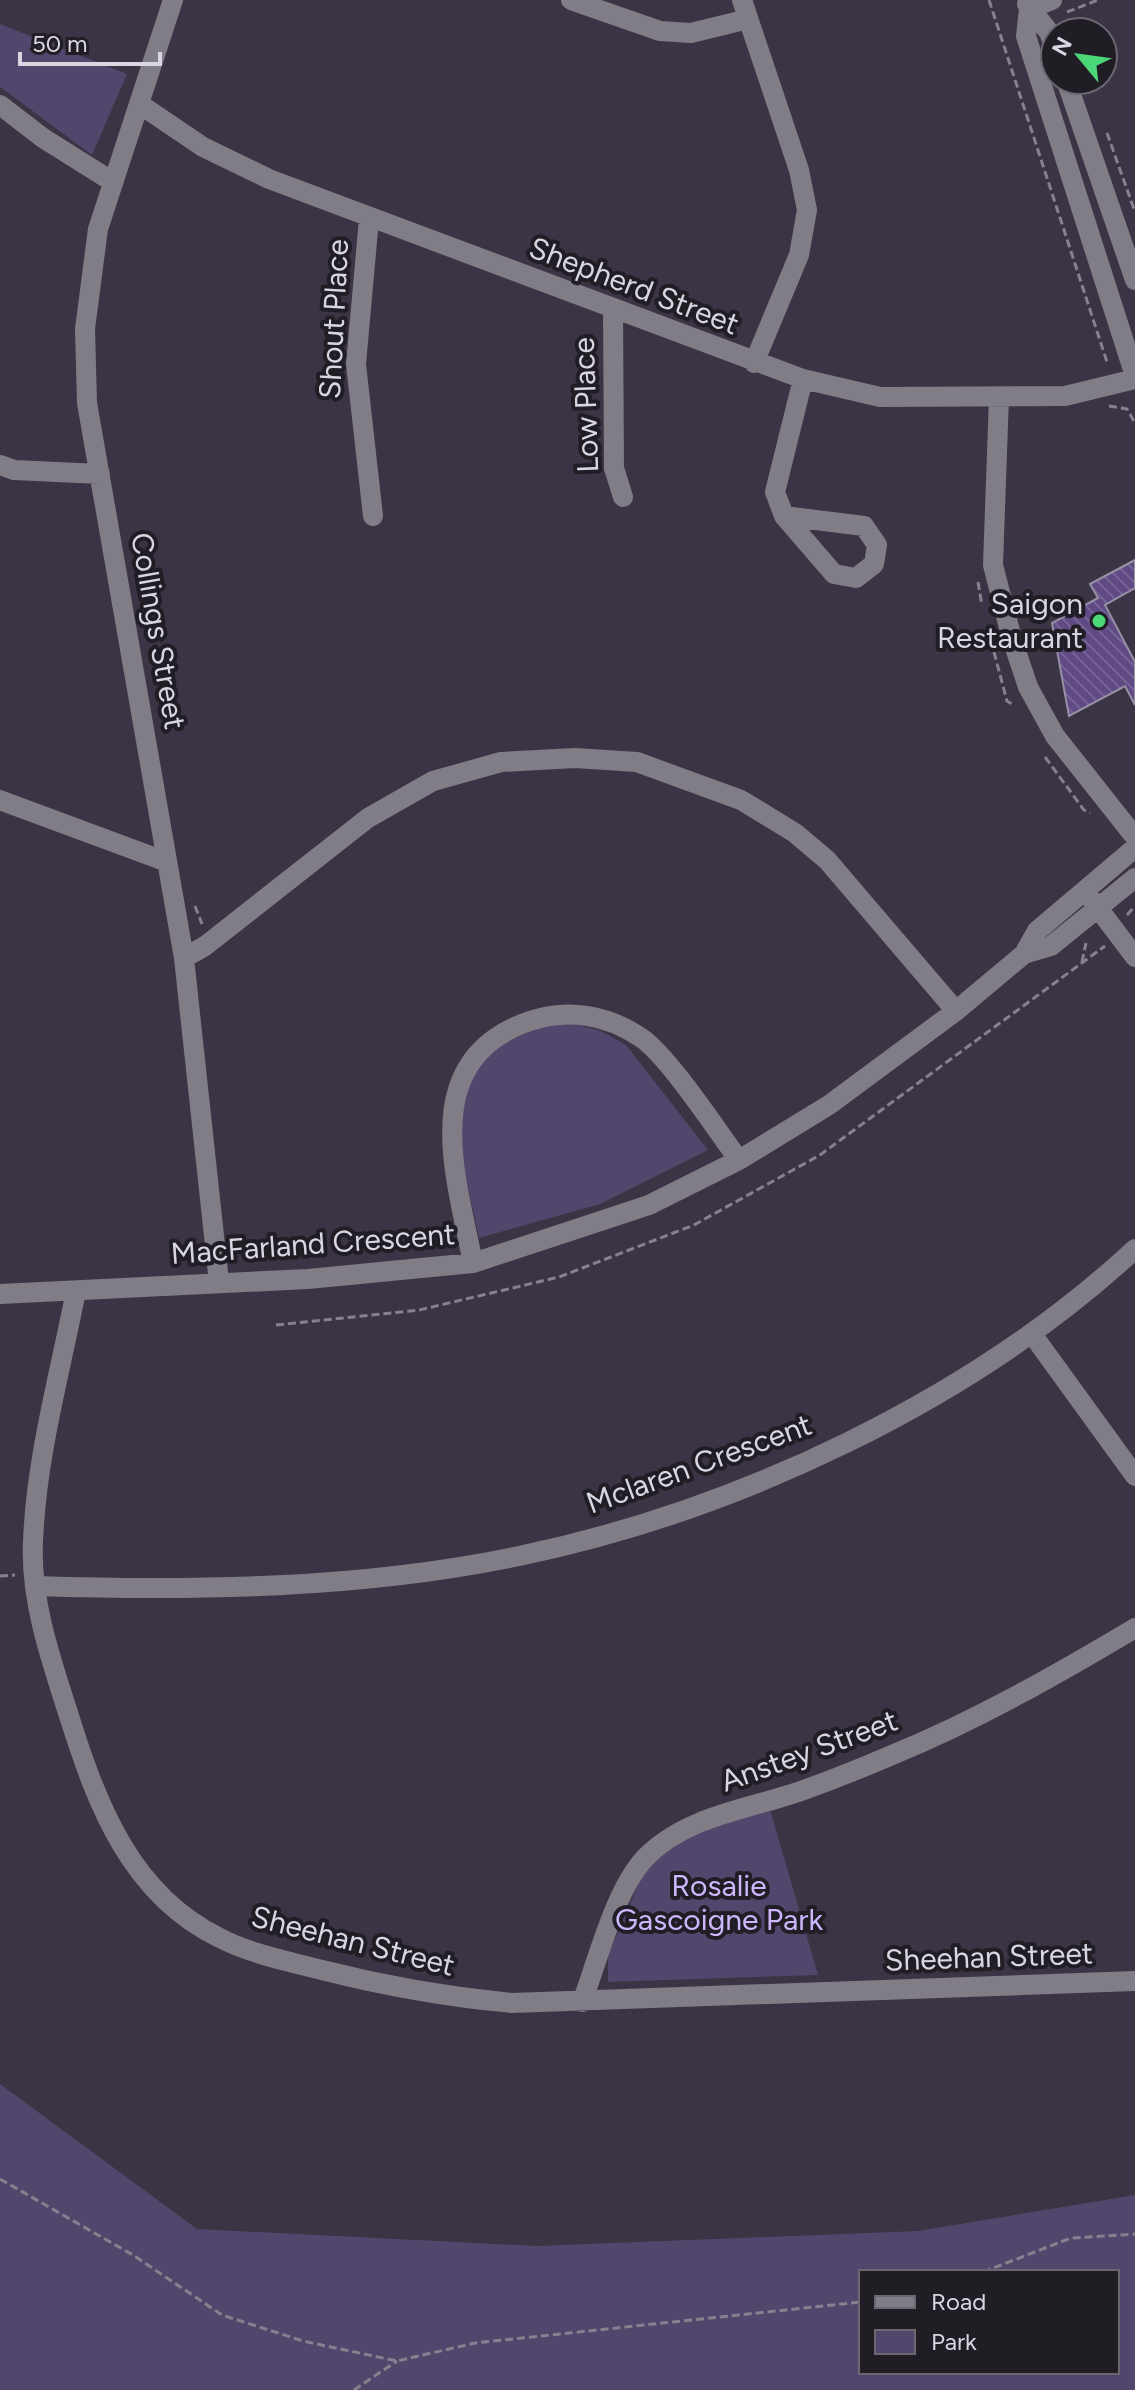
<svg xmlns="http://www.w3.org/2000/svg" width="1135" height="2390" font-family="Figtree,sans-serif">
<defs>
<pattern id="building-back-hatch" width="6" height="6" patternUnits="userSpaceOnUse" patternTransform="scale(2)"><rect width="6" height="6" fill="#604a84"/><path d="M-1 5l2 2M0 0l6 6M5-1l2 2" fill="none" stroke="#766395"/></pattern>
</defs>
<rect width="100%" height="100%" fill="#3a3445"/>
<path fill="#53466c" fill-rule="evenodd" d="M0 24 127 74 92 155 0 87Z
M572 1023 601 1031 626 1045 708 1150 600 1204 479 1238C467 1174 433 1080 508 1042 532 1030 544 1025 572 1023Z
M769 1806 818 1975 608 1982V1955L647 1864 674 1839Z
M0 2084 197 2229 537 2246 918 2231 1135 2195V2390H0ZM861 2272H1117V2372H861Z"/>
<path fill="url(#building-back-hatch)" stroke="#9790a5" stroke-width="2" d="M1135 560V588L1105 605 1135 662V705L1125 686 1069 716 1052 623 1098 598 1090 584Z"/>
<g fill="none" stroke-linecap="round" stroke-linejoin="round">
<path stroke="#86818f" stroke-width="3" stroke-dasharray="8 4" stroke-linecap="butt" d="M989 0 1108 365
M1067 12 1098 0
M1107 133 1135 212
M1109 406 1127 409 1135 423
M978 582 982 606
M994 652 1007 701 1015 706
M1045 757 1084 810 1090 813
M195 906 202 924
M1127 915 1135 906
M1082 962 1086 943
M276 1325 419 1310 559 1277 694 1225 820 1155 1105 946
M0 1576 15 1575
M0 2179 133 2255 222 2315 303 2341 397 2361 475 2343 861 2302
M983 2272 1071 2238 1135 2234
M354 2390 397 2361"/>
<path stroke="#807d86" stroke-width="20" d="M173 0 98 229 85 329 87 403 184 958 219 1282
M571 0 660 31 691 33 748 19
M742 0 799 170 807 210 799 255 754 363
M1027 4 1049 32 1055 49
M1029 9 1026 36 1135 376
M1029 9 1052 0
M1066 80 1135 280
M0 105 43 138 113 182
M141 105 203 147 269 179 803 379 880 397 1065 396 1135 379
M369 219 356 364 373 516
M613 309 614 468 623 497
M999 397 993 565 1012 639 1028 687 1055 736 1135 837
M0 465 14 470 100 474
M784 516 864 526 877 545 874 564 856 578 834 574 784 516 775 492 803 379
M0 800 167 862
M1092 900 1135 957
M1024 954 1051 946 1135 878
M184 958 205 946 368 818 433 781 501 762 575 758 637 762 741 800 795 833 827 860 956 1011
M473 1263C456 1175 416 1060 530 1021 568 1008 607 1015 640 1037 668 1055 717 1131 739 1160
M76 1291C60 1373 36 1458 33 1542 30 1601 52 1663 70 1719 97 1805 131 1894 218 1937 250 1954 287 1961 322 1970 385 1986 447 1997 512 2003L1135 1981
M0 1294 308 1279 473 1263 649 1205 739 1160 829 1105 956 1011 1024 954 1037 931 1135 848
M1032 1334 1135 1476
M36 1586C195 1591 362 1589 519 1556 736 1511 971 1401 1135 1249
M582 2002C598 1960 615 1889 646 1857 686 1816 749 1809 801 1791 832 1780 862 1768 892 1755 977 1720 1056 1675 1135 1628"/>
</g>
<circle fill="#4bd677" stroke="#201d25" stroke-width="3" cx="1099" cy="621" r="8"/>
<g text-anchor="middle" stroke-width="8" stroke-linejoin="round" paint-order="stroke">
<g font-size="30" fill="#d9d6e1" stroke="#201d25">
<text transform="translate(634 286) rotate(21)" y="10">Shepherd Street</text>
<text transform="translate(334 319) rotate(-87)" y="10">Shout Place</text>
<text transform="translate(586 405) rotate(-92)" y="10">Low Place</text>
<text transform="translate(158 631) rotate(80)" y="10">Collings Street</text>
<text transform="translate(313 1244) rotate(-4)" y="10">MacFarland Crescent</text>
<text transform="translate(699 1464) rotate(-20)" y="10">Mclaren Crescent</text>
<text transform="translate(809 1751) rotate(-20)" y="10">Anstey Street</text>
<text transform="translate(353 1941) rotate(14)" y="10">Sheehan Street</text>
<text transform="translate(989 1957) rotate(-2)" y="10">Sheehan Street</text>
</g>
<g font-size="30" fill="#d9d6e1" stroke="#201d25" text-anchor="end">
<text x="1083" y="614">Saigon<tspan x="1083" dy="34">Restaurant</tspan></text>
</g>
<g font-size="30" fill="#ceb6fc" stroke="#201d25">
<text x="719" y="1896">Rosalie<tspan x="719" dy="34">Gascoigne Park</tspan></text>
</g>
</g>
<rect x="859" y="2270" width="260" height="104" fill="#201d25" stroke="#6a6770" stroke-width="2"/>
<rect x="875" y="2296" width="40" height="12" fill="#807d86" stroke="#6a6770" stroke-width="2"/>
<text x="931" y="2310" font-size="24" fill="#d9d6e1">Road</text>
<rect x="875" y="2330" width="40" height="24" fill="#53466c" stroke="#6a6770" stroke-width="2"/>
<text x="931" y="2350" font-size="24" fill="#d9d6e1">Park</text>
<g transform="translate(1079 56) rotate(299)"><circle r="38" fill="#201d25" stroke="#6a6770" stroke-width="2"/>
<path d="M0-6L14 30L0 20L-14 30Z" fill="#4bd677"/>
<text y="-12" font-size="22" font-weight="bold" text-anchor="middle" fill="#d9d6e1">N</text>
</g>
<path d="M20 52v12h140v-12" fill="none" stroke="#d9d6e1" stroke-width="4"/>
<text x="32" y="52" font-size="24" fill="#d9d6e1" stroke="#201d25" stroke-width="6" paint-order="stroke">50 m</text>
</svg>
